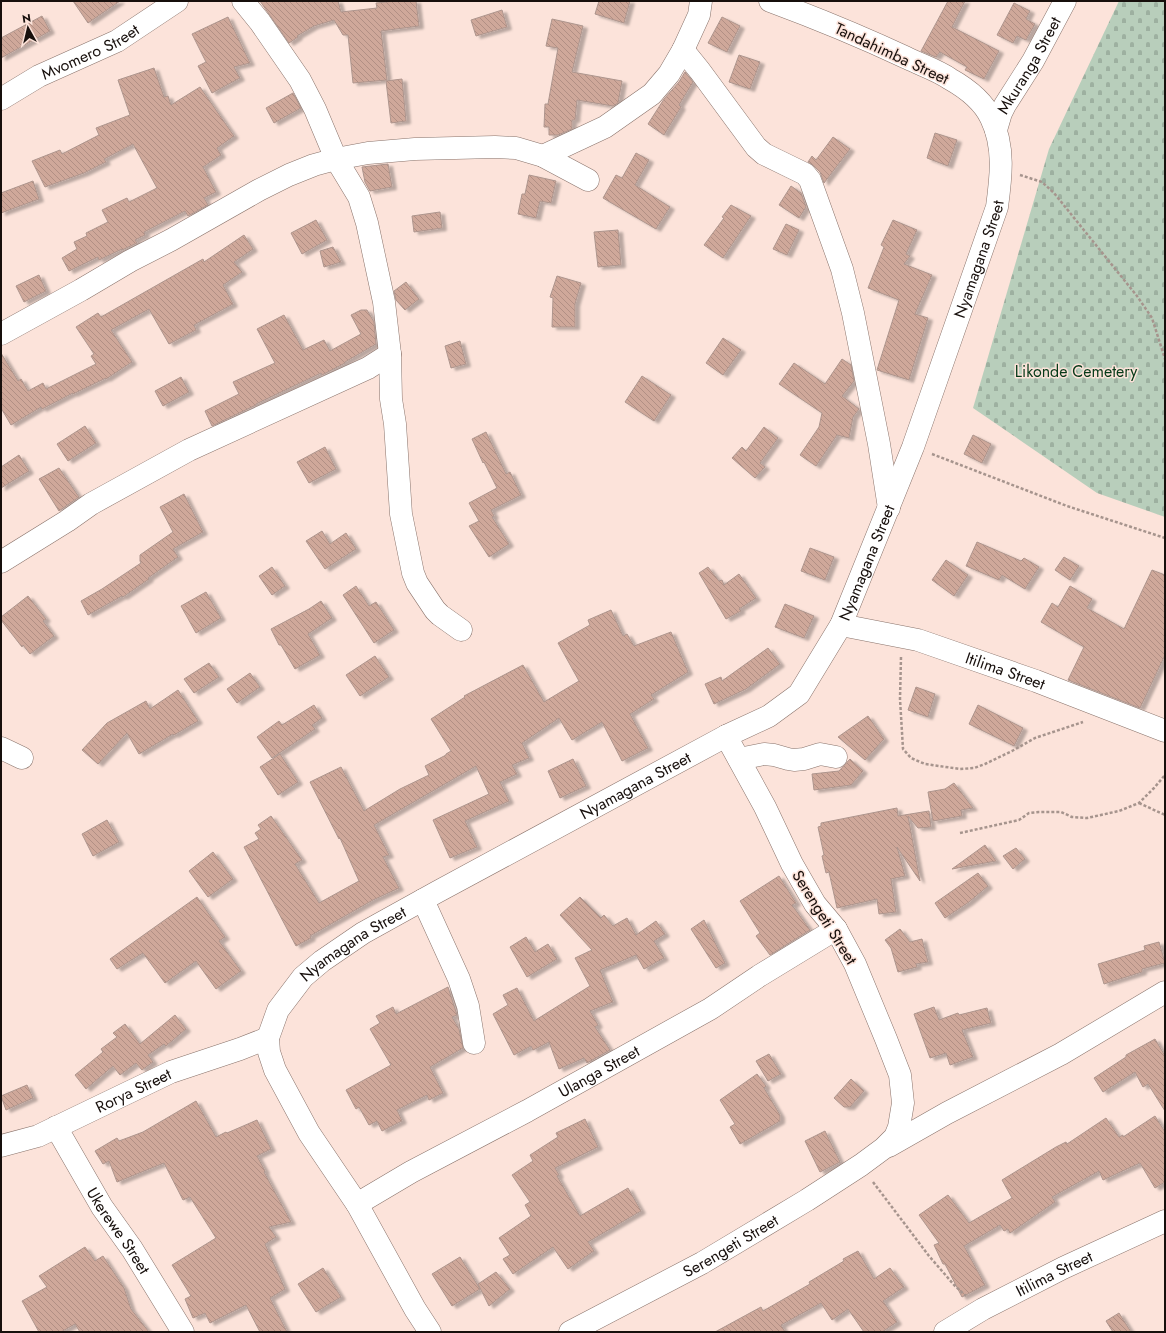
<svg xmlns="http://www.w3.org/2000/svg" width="1166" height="1333" font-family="Jost,sans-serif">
<defs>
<pattern id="cemetery-stones" width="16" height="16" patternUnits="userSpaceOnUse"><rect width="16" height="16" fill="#b8cebb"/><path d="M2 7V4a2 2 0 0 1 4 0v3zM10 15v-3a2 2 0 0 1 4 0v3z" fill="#9db0a0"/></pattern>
<pattern id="building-back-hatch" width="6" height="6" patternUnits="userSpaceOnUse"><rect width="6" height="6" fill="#cfa89a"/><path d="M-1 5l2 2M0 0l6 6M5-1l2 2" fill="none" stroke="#b18f84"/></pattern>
<filter id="shadow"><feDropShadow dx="4.5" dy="2.5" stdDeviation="1" flood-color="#0004"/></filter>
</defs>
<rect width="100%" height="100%" fill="#fce3da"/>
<path fill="url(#cemetery-stones)" d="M1119 1H1165V517L1097 493 973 408 1049 149Z"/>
<path fill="url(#building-back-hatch)" stroke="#ad958d" filter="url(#shadow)" d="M73 1H120L88 23Z
M260 1H338L341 12 377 8 376 3 396 1H416L419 26 381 31 387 80 353 83 348 35H343L334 20 314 26 297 36 298 37 289 43Z
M599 1H630L624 23 595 14Z
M948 1H965L952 27 999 51 984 79 965 70 967 67 940 52 936 57 921 51Z
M1014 3 1030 11 1026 19 1035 24 1026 40 1017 36 1013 43 997 35Z
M502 10 507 27 476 36 471 20Z
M42 16 50 31 1 58V38Z
M228 17 250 63 234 67 240 78 212 93 198 66 206 62 192 34Z
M722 17 740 26 727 52 708 43Z
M552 19 583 26 572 72 622 81 618 103 613 106 577 100 575 120H572V129L558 135H549V127H544L545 104H548L558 48 546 46Z
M739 55 760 62 750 89 729 82Z
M154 68 164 97 168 96 171 105 200 87 234 136 217 148 221 155 203 167 216 192 204 198 208 205 188 216 185 211 144 232 145 235 135 240 137 243 122 250V249L99 260 98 257 69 271 62 258 77 249 74 242 87 236 86 233 108 222 102 210 127 198 129 202 157 188 133 144 104 159 106 162 84 173 45 187 32 161 60 150 62 154 99 135 96 128 130 115 118 80Z
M685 72 693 82 679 105 681 107 664 135 648 124 664 99 679 82Z
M402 79 406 121 391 123 386 81Z
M293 93 301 108 274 123 266 108Z
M935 133 957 140 948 166 927 158Z
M833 137 850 149 824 183 820 172 814 166 808 162 812 156 816 160Z
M636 153 649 160 635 185 670 207 656 229 603 198 616 175 622 178Z
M388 164 392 187 370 191 365 182 362 167Z
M529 175 556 181 551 203 540 201 536 218 518 214 522 194H525Z
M33 181 39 199 1 213V193Z
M791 186 801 193 806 207 799 218 779 205Z
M731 205 751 216 723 258 704 245 724 218 722 217Z
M440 212 442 228 414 232 412 216Z
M316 220 327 240 302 254 291 233Z
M893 220 917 230 906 254 910 256 904 264 932 275 915 314 928 318 909 380 877 370 899 300 868 288 884 247 881 245Z
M786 224 799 230 787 255 773 249Z
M618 230 621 265 598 267 594 232Z
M244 235 253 249 234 262 242 272 223 285 233 304 194 325 196 330 169 344 149 309 111 330 132 362 106 379V378L73 394V393L42 409 41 407 11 425 1 408V353L18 381 21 379 28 391 43 383 46 389 96 364 91 356 94 354 76 327 98 313 101 317 203 259 204 262Z
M333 247 341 262 324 267 320 251Z
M39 275 46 291 24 302 16 286Z
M557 276 581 283 575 304V327H552L553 298 550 297Z
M406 282 419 299 405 310 396 300 394 291Z
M361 310H367L374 322 376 344 345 362V363L322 375 321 373 256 404V405L212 426 205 411 239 394 233 382 275 363 257 329 284 315 303 350 324 340 330 351 361 334 351 315Z
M723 338 741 350 723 375 706 363Z
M460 341 466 364 451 368 445 346Z
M842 359 851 365 854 381 842 396 859 409 853 417 849 438 837 435 816 466 800 455 819 427 822 413 779 384 794 363 825 384Z
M642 376 671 395 654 421 625 402Z
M181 377 189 392 163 406 155 391Z
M85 426 96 443 68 461 57 444Z
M764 427 778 438 760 463 765 467 755 478 732 458 742 447 746 451Z
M486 432 506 474 510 472 521 495 491 510 494 516 492 517 509 544 489 557 469 526 479 521 469 503 497 488 484 462 483 463 472 439Z
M973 435 991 444 982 463 964 454Z
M325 447 336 469 309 483 297 462Z
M19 455 29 471 1 488V467Z
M59 468 79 497 59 511 39 479Z
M184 494 203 532 173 549 178 557 148 578 149 579 123 597 122 596 88 615 81 601 102 589 141 563 140 561V555L173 532 160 507Z
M322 531 330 544 346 533 356 549 325 569 306 541Z
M977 542 1021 561 1024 558 1039 567 1025 589 1002 575 999 580 966 566Z
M810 548 834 557 825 580 801 571Z
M1064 557 1079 566 1070 580 1055 570Z
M946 560 968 575 954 596 932 580Z
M272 567 285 586 272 595 259 576Z
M708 567 719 581 722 580 724 585 739 574 756 598 739 609 741 611 726 619 699 573Z
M1152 570 1165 575V655L1140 708 1068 680 1084 647 1041 622 1052 603 1058 607 1070 586 1092 599 1087 608 1124 629Z
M356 586 369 606 376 602 394 630 374 643 343 595Z
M206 592 221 618 196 633 181 606Z
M28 596 46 619 43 621 54 636 30 654 23 645 22 647 1 620V617Z
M321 601 332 618 308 634 320 655 295 669 281 645H279L271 629 309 609Z
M785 604 814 616 804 638 775 627Z
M611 610 623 636 627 634 634 646 671 632 688 672 651 695 654 699 630 714 648 748 622 761 602 722 572 740 559 718 522 743 529 758 512 765 517 774 500 782 509 801 465 821 477 847 450 858 433 820 489 794 476 766 374 825 389 855 383 857 399 888 373 900 310 936 311 938 296 946 244 847 259 839 255 833 261 829 258 825 271 816 302 860 295 864 319 903 359 881 340 838 339 839 310 782 341 767 364 811 400 789 429 775 425 766 446 755V754L451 751 431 719 465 697 464 696 523 665 544 702 579 681 558 643 590 625 588 620Z
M768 648 780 664 746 689 714 704 705 684 721 677 722 681Z
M375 656 389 677 360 696 346 675Z
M209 663 219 677 194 693 184 679Z
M250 673 260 687 237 703 227 689Z
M916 687 935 694 928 717 908 710Z
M178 690 198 721 174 735 173 734 139 754 127 733 98 764 82 750 107 723 146 701 150 709Z
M314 705 322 718 312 725 315 729 272 758 257 737 279 721 282 725Z
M978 705 1023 728 1014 746 969 724Z
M868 716 884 739 865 760 838 737Z
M280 754 298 782 278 795 260 767Z
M573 759 586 786 560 798 548 771Z
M850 759 863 771 851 785 814 790 812 774 839 771Z
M954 783 973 808 961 810 962 816 933 821 928 792 945 789Z
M897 808 898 816 929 811 931 827 918 828 908 816 920 881 897 847 905 876 891 879 896 912 879 914 877 899 837 908 829 872 826 873 822 856 824 855 818 827 821 826V823Z
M107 820 119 842 93 856 82 834Z
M985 845 996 861 952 869Z
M1016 848 1025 859 1013 869 1003 856Z
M213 852 233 879 208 897 189 871Z
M978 873 988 886 969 902 945 918 935 903Z
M779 876 796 903 792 905 810 930 770 955 756 936 760 933 740 901Z
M197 897 225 937 219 941 241 971 216 989 196 961 165 983 143 953 117 969 110 959Z
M580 897 601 918 604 915 613 926 627 918 636 935 656 921 665 934 654 941 664 958 644 969 636 955 600 970 613 1002 590 1011 598 1025 595 1027 610 1050 587 1063 584 1058 559 1069 549 1042 533 1050 531 1046 514 1055 493 1014 508 1005 503 995 517 988 534 1021 590 986 575 958 592 950 560 915Z
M704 920 725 963 716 968 691 929Z
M900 929 910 942 922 939 928 962 916 964 917 967 898 972 891 948 885 940Z
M526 937 535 952 548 944 557 959 527 977 510 947Z
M1159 942 1165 963 1142 969V972L1104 984 1098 964 1145 950 1144 946Z
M448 987 457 1015 452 1017 459 1029 463 1048 430 1067 443 1093 429 1100 427 1095 397 1110 402 1121 382 1131 377 1121 369 1125 359 1107 356 1109 346 1090 391 1065 370 1029 380 1023 376 1016 393 1007 396 1014Z
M934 1007 939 1020 958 1013 959 1015 987 1008 991 1023 962 1030 973 1057 950 1065 946 1053 930 1058 914 1014Z
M175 1015 186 1029 166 1046 164 1044 148 1055 153 1062 142 1070 136 1063 120 1075 113 1066 86 1089 75 1075 103 1052 101 1049 117 1037 113 1033 125 1024 140 1044Z
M1155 1039 1165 1056V1111L1148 1084 1143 1087 1135 1072 1103 1092 1094 1078 1126 1057V1055Z
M769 1054 781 1074 768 1081 756 1061Z
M757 1074 766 1086 764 1088 780 1115V1121L740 1144 730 1127 735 1124 720 1100Z
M851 1079 864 1091 850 1107H844L834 1098Z
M27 1085 33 1098 6 1110 1 1096Z
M196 1101 216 1137 226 1132 227 1133 257 1120 271 1149 257 1156 265 1171 264 1172 291 1222 269 1227 276 1237 265 1244 285 1289 270 1298 287 1332H260L246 1305 210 1323 205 1313 193 1318 185 1299 191 1296 172 1265 216 1238 190 1197 183 1200 164 1163 117 1182 109 1161 103 1164 95 1151 117 1138 119 1141 143 1132Z
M1155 1116 1165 1132V1182L1155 1188 1140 1163 1103 1180 1099 1171 1052 1197 1055 1202 1010 1233 1008 1229 1004 1231 1000 1225 964 1246 985 1285 962 1297 945 1264H943L934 1245 939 1243 919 1215 948 1195 969 1223 1012 1198 1002 1180 1056 1147 1066 1142 1067 1144 1106 1118 1119 1137 1123 1135V1137Z
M585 1119 598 1147 555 1168 559 1175 557 1176 580 1216 628 1188 641 1211 588 1242 594 1251 568 1269 553 1247 513 1274 503 1259 510 1255 499 1238 531 1216 525 1205 530 1202 512 1175 533 1161 530 1155 558 1137 556 1133Z
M825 1131 840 1162 820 1172 805 1141Z
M85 1247 95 1261 103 1256 124 1288 131 1309 149 1332H80L75 1324 61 1332H39L22 1301 47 1287 39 1276Z
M858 1251 874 1279 890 1268 904 1287 883 1301 897 1322 882 1332H864L848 1309 832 1320 821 1303 781 1325 785 1332H715L761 1307 763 1311 810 1284 809 1282 844 1261 843 1259Z
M460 1257 480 1289 452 1306 432 1274Z
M323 1268 341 1297 316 1312 298 1284Z
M496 1272 510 1289 489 1306 478 1284Z
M1119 1313 1131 1332H1113L1106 1321Z"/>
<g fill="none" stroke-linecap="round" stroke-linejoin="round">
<defs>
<g id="minor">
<path d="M243 1 260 22 300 80 315 109 336 159 359 197 367 223 384 302 390 354 391 399 395 424 401 514 413 573 417 583 435 610 440 615 461 630"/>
<path d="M683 50 700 71 756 147 764 154 805 174 810 180 842 269 853 313 879 444 889 508"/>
<path id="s1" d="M1 99 39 76 117 41 177 1"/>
<path id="s2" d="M996 130 1001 113 1005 105 1033 61 1065 1"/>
<path d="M543 156 605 127 652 94 669 74 683 50 699 15 701 1"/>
<path d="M1 334 81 290 130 261 171 240 259 190 289 175 314 165 336 159 368 153 415 149 495 147 516 148 543 156 588 180"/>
<path d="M1 562 67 521 91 504 189 450 368 368 390 354"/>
<path id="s3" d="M841 625 918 640 1036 681 1165 731"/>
<path d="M1 748 22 758"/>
<path d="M739 759 764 754 774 755 788 759 794 760 804 759 820 754 836 757"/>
<path d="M423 900 459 979 468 1006 474 1043"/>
<path id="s4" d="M56 1127 102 1207 132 1249 183 1332"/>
<path id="s5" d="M1 1146 38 1136 171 1072 240 1049 268 1038"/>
<path d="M889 1146 947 1113 1061 1054 1165 992"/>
<path id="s6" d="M357 1204 411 1172 527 1111 710 1009 759 976 836 929"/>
<path id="s7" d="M430 1332 415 1309 357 1204 309 1133 275 1070 269 1052 268 1038 278 1010 303 977 322 961 363 933 437 892 726 736 769 716 799 694 841 625 913 447 997 207C1001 177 1005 147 991 118 983 101 966 88 950 79 937 70 921 65 907 58 862 37 816 18 770 1"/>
<path id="s8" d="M570 1332 702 1263 807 1200 861 1165 884 1148 895 1137 899 1127 903 1103 900 1075 886 1039 855 964 836 929 815 904 792 864 765 807 726 736"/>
<path id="s9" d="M945 1332 983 1309 1063 1268 1165 1221"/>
</g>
</defs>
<use href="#minor" stroke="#89736b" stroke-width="23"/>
<path stroke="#a6948d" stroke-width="2.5" stroke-dasharray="3 2" stroke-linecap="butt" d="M1020 175 1042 182 1054 193 1137 296 1152 318 1165 359
M932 454 1067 506 1165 538
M901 657 900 699 903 749 911 758 925 764 960 769 974 768 985 764 1012 751 1035 738 1083 722
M1139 803 1165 815
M960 833 1019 820 1029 813 1039 812H1061L1072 817 1087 818 1119 811 1139 803 1154 788 1165 775
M873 1182 929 1256 955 1286 966 1296"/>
<use href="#minor" stroke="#fff" stroke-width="22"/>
</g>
<g text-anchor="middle" stroke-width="3" stroke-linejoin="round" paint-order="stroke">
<g font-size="16" fill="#170f0c" stroke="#fce3da">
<text dy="6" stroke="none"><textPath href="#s1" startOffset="101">Mvomero Street</textPath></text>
<text transform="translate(892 53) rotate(25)" y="6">Tandahimba Street</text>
<text dy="6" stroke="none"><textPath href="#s2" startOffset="73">Mkuranga Street</textPath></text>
<text dy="6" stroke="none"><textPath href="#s7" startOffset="1453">Nyamagana Street</textPath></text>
<text dy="6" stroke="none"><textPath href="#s7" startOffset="1129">Nyamagana Street</textPath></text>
<text dy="6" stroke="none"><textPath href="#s3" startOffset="171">Itilima Street</textPath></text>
<text dy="6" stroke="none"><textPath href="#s7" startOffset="793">Nyamagana Street</textPath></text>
<text transform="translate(825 917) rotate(58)" y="6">Serengeti Street</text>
<text dy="6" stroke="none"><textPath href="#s7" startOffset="469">Nyamagana Street</textPath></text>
<text dy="6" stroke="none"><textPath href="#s6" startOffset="276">Ulanga Street</textPath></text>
<text dy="6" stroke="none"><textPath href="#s5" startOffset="144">Rorya Street</textPath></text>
<text dy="6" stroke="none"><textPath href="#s4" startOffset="121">Ukerewe Street</textPath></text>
<text dy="6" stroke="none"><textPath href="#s8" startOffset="182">Serengeti Street</textPath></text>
<text dy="6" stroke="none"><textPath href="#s9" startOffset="124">Itilima Street</textPath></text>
</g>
<g font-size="16" fill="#063a18" stroke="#fce3da">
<text x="1076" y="377">Likonde Cemetery</text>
</g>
</g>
<rect width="1166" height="1333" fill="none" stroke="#170f0c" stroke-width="4"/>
<g transform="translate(28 28) rotate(352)" stroke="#fce3da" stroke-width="3" paint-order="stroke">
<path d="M0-3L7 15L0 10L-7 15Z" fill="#170f0c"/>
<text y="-6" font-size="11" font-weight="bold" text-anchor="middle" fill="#170f0c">N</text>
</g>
</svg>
